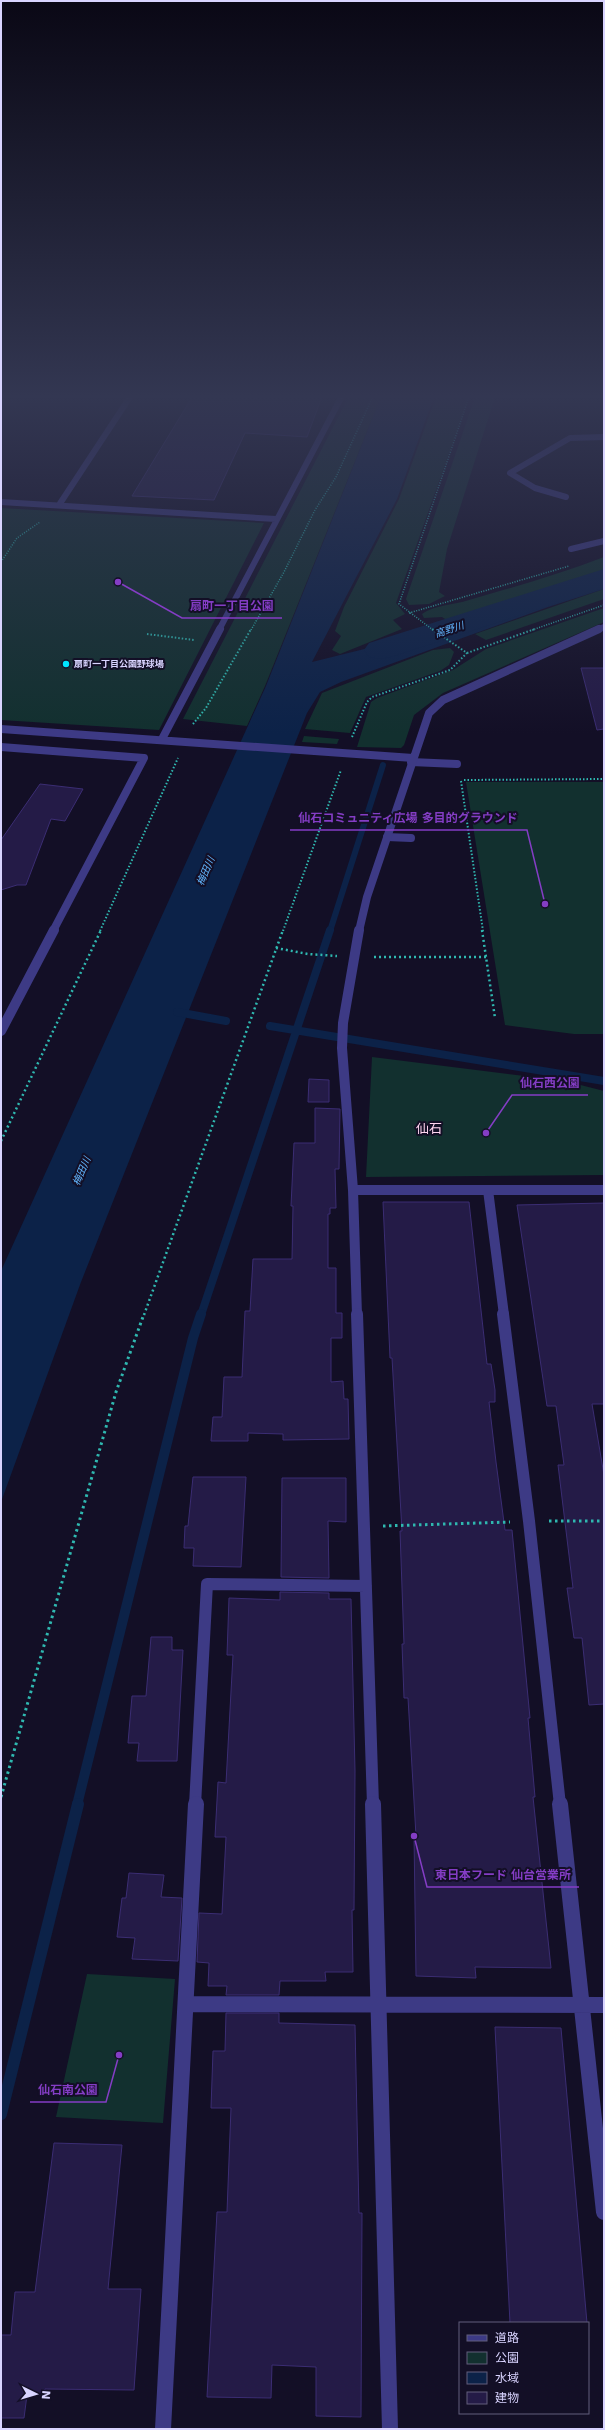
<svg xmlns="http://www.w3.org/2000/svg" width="605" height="2430" font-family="'DejaVu Sans','Noto Sans JP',sans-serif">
<rect width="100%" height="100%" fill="#130f26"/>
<path fill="#12302f" d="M350 394H382L265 686 247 726 183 719Z
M437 394H470L396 603 405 614 393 620 402 629 340 654 332 650 341 636 335 631 344 607 399 499Z
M476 394H496L447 549 439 592 445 596 429 604 409 605 406 599Z
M1 508 264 523 159 730 1 720Z
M604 557V577L453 624 442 617 424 618 422 614C434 605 454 605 469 600 514 587 560 574 604 557Z
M604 589V599L486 640 475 634Z
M604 608V622L443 693 414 715 404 745 401 748 357 747 371 702 377 698 453 670 486 649Z
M450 648 454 652 449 665 440 671 366 697 350 733 305 729 322 693 433 650Z
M304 736 339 739 337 744 302 742Z
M466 782H604V1034H574L505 1025Z
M372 1057 565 1081 604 1091V1175L366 1177Z
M87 1974 175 1979 163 2123 56 2117Z"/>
<path fill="#0c2248" d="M382 394H435L397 499 312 662 485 619 604 580V589L548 607 341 682 320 692 307 713 81 1282 1 1502V1271L266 686Z"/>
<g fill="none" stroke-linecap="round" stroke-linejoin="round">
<path stroke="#0c2248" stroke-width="6" d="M330 931 383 765"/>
<path stroke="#0c2248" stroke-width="8" d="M177 1012 226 1021
M270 1026 604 1081
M201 1315 330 930"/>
<path stroke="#0c2248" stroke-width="10" d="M77 1805 193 1338 201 1314"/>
<path stroke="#0c2248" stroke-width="12" d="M1 2114 78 1804"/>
<path fill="#0c2248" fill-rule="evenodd" d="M604 569V588L391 657 380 659 369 657 364 650 369 643Z"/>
</g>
<path fill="#241b47" stroke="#3b2d73" d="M194 394H323L307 437 245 433 214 500 132 496Z
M581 668H604V729L597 730Z
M40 784 83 789 65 821 51 819 26 885H17L1 890V840Z
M309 1079 329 1080V1102H308Z
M315 1108 340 1109 339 1169H335L336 1208H330V1214H328V1268H336V1313H342V1338H331V1382L343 1381 344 1399H348L349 1439 283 1440V1434L248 1433V1441H211L213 1417H222L224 1377H242L245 1311H250L253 1259H292L293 1206H291L294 1143H315Z
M383 1202H469L487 1364H491L495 1390V1402H489L496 1462 505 1530H512L530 1718H528L535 1797H533L551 1968 475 1967 476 1978 416 1976 414 1836H416L408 1698H404L402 1644H404L400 1531H402L392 1358H390Z
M604 1203V1404H592L604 1475V1704L589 1705 582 1638H574L567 1588H573L558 1465H564L556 1406H547L517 1205Z
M193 1477H246L241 1567 193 1566 194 1548H184L185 1526H188Z
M282 1478H346V1522L328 1521 329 1578 281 1577Z
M280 1592 329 1593V1599H351L355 1771 354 1910H352L353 1972H325L326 1981H280L279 1995H226L227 1986H208L209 1963 197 1962 199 1913 222 1914 226 1837H215L218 1782 226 1783 233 1655H227L229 1598 280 1600Z
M151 1637H172V1650H183L177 1761H137L139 1743H128L132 1696H146Z
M129 1873 164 1875 161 1897 182 1898 178 1961 132 1959 135 1938 117 1937 122 1898H126Z
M226 2013H279V2023L355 2025 359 2213H362L361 2417 316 2416V2367L272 2365 271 2398 207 2397 217 2212H227L231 2108H211L213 2051H225Z
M495 2027 561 2028 587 2323H510Z
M54 2143 122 2145 108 2289H141L134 2390 45 2389 44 2395H27L24 2418H1V2335H11L15 2292H35Z"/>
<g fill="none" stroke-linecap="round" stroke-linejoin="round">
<path stroke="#2fb8b0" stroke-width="1.5" stroke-dasharray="1 1.5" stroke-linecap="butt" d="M1 562 17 538 40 522
M409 613 569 566
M251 630 284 572 315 510 336 477 374 394
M433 630 399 604 470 394
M532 630 604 605"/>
<path stroke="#2fb8b0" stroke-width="2" stroke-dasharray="1.5 2" stroke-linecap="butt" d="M147 634 194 640
M467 653 535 629
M193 724 206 708 251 629
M352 737 367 702 372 697 450 670 467 653 432 629
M464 780 604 779
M461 781 483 931
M100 931 178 758
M283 931 341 770"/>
<path stroke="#2fb8b0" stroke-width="2.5" stroke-dasharray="2 3" stroke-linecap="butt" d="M482 930 495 1018
M276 948 308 954 337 956
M374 957H486
M1 1141 101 930
M144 1315 283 930"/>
<path stroke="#2fb8b0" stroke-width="3" stroke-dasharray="2.5 3.5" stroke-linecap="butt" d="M549 1521H604
M383 1526 510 1522
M1 1797 116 1392 144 1314"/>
<path stroke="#3d3a85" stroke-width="6" d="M566 497 535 488 510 473 570 438 604 437
M571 549 604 541"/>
<path stroke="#3d3a85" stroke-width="8" d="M411 762 457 764
M387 837 411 838"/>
<path stroke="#3d3a85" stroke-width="6" d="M1 502 276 519
M59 505 132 394
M219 630 343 394
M597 630 604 627"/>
<path stroke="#3d3a85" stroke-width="8" d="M1 729 413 758
M162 739 220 629
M1 747 144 758 53 931
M359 931 367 897 429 713 443 700 599 629"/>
<path stroke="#3d3a85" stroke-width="10" d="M1 1031 54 930
M353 1190H604
M488 1190 504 1315
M357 1315 353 1190 342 1048 343 1023 359 930"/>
<path stroke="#3d3a85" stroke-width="12" d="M357 1314 373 1805
M503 1314 529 1521 560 1805
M195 1805 207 1584 366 1586"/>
<path stroke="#3d3a85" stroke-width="16" d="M373 1804 390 2429
M560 1804 604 2212
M186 2004 604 2005
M163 2429 196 1804"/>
</g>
<linearGradient id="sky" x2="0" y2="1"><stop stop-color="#0a0815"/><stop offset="0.54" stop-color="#333752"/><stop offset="1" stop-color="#333752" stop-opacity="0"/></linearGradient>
<rect width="605" height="734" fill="url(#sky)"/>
<circle fill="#00e5ff" stroke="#130f26" stroke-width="1.5" cx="66" cy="664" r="4"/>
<g text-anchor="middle" stroke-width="4" stroke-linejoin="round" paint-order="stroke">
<g font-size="9" font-weight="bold" fill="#d9d4ff" stroke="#130f26" text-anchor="start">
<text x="74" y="667">扇町一丁目公園野球場</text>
</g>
<g font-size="10" font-style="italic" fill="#62b6ff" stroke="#130f26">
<text transform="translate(449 629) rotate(-18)" y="4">高野川</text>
<text transform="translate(205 871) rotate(-67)" y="4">梅田川</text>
<text transform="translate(81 1171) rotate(-67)" y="4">梅田川</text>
</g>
<g font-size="13" fill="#ffd6f0" stroke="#130f26">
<text x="429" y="1133">仙石</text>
</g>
</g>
<path fill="none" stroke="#843dc5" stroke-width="1.5" d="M118 582L182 618H282M545 904L527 830H290M486 1133L512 1095H588M414 1836L427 1887H579M119 2055L106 2102H30"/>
<g fill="#843dc5" stroke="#130f26" stroke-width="1.5">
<circle cx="118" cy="582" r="4"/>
<circle cx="545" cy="904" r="4"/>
<circle cx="486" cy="1133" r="4"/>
<circle cx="414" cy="1836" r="4"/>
<circle cx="119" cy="2055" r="4"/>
</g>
<g font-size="12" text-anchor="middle" font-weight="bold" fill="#843dc5" stroke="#130f26" stroke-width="4" stroke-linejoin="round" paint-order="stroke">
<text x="232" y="610">扇町一丁目公園</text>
<text x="408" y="822">仙石コミュニティ広場 多目的グラウンド</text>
<text x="550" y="1087">仙石西公園</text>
<text x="503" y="1879">東日本フード 仙台営業所</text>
<text x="68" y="2094">仙石南公園</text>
</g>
<rect width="605" height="2430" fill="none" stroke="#d9d4ff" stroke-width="4"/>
<rect x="459" y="2322" width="130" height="92" fill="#130f26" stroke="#625e7d"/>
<rect x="467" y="2335" width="20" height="6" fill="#3d3a85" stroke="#625e7d"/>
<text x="495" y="2342" font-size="12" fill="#d9d4ff">道路</text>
<rect x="467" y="2352" width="20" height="12" fill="#12302f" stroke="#625e7d"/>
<text x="495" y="2362" font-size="12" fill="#d9d4ff">公園</text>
<rect x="467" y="2372" width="20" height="12" fill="#0c2248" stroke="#625e7d"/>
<text x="495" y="2382" font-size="12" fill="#d9d4ff">水域</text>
<rect x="467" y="2392" width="20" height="12" fill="#241b47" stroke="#625e7d"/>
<text x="495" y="2402" font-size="12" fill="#d9d4ff">建物</text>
<g transform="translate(36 2394) rotate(95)" stroke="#130f26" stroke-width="3" paint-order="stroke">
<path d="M0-3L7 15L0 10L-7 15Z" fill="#d9d4ff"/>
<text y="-6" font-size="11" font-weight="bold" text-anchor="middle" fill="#d9d4ff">N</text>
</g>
</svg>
